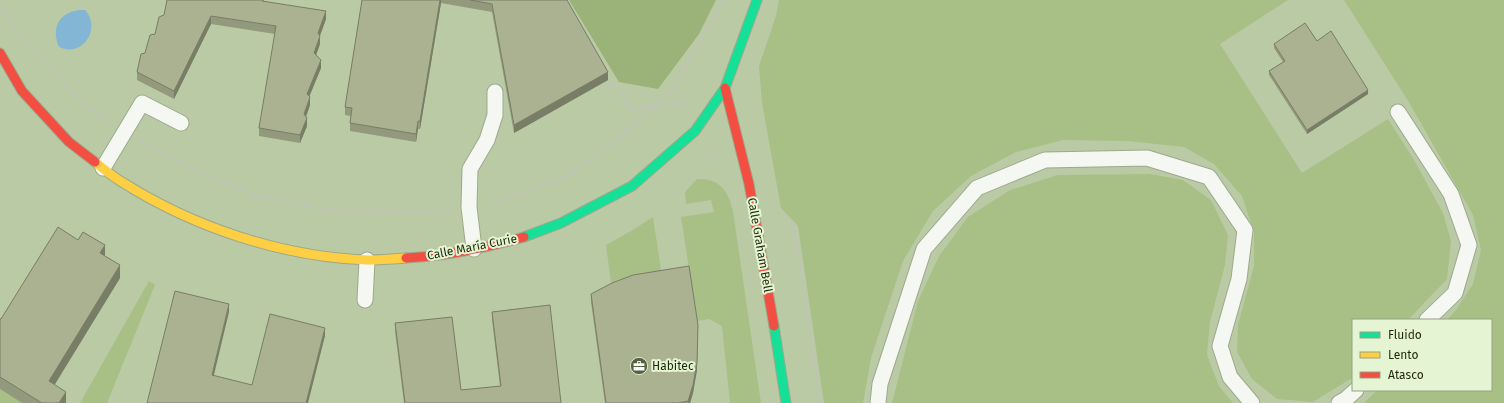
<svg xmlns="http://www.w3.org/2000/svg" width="1504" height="403" font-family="'Fira Sans',sans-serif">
<rect width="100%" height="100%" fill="#bacaa5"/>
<path fill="#a8c086" d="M779 0H1288L1220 44 1302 173 1388 119 1414 160 1443 213 1451 241 1447 279 1408 320H1353V376L1352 378 1313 402 1277 399 1252 379 1237 352 1238 325 1254 266V232L1242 196 1214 164 1184 147 1128 141 1063 140 1016 152 971 176 933 211 903 261 871 358 863 403H824L798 226 781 208 762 103 759 66 776 16Z
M1344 0H1504V403H1364L1377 390H1491V320H1447L1456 310 1473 284 1481 250 1473 215 1410 104Z
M1150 174 1183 180 1211 200 1228 235 1225 265 1210 322 1207 355 1219 386 1233 403H892L918 301 939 256 968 217 1010 190 1058 175Z
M697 179C720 178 728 191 733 211L761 403H730L722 326 709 319 697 321 681 217 714 212 711 200 686 204 685 192Z
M653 217 663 283 612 291 606 245 631 231Z
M149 281 155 285 107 403H80Z
M0 389 22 403H0Z"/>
<path fill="#9bb379" d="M569 0H716L699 34 658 89 619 82Z"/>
<path fill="#83b6d4" d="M79 10H85C102 29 82 58 59 47 51 29 58 13 79 10Z"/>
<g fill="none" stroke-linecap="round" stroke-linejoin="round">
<defs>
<path id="lane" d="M1398 112 1451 194 1469 245 1455 293 1427 320
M103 168 142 103 181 123
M474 249 469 207 470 169 487 140 495 115V92
M365 300 367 260
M878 403 880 384 924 249 977 188 1045 160 1147 158 1209 177 1245 230 1239 279 1220 346 1230 377 1252 403
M1339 403 1346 399 1356 390"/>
<path id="fast" d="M524 237 561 223 632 186 695 131 725 88 757 0
M774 326 786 403"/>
<path id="slow" d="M95 162C104 169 112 176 122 182 193 227 282 257 367 260 380 260 393 259 406 258"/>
<path id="jam" d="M0 53 22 91 69 142 95 162
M725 88 749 184 774 326
M406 258C446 256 486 248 524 237"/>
</defs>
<use href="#lane" stroke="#9da98c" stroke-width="17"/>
<use href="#fast" stroke="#9da98c" stroke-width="11"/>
<use href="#slow" stroke="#9da98c" stroke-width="11"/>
<use href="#jam" stroke="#9da98c" stroke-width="11"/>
<path stroke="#c0c4b9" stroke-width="2.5" stroke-dasharray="3 2" stroke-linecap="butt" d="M0 6 12 25 87 107 108 121
M674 86 686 104
M611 98 605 88 615 83 630 109 680 103 682 109
M142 141 187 167 257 196 332 211 426 212 450 209
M703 154 718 162
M489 203 507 198 571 174 620 138 674 86 715 15 722 0
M778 210 795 227 821 403"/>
<use href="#lane" stroke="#f5f7f2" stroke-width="15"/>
<use href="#fast" stroke="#16e098" stroke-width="9"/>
<use href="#slow" stroke="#ffcf43" stroke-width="9"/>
<use href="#jam" stroke="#f24e42" stroke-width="9"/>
</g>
<path fill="#93997d" d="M167 0H264V1L326 19 320 35V44L316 55 321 68 309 97 310 105 306 117 307 126 300 143 259 136V128L275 34 211 24 174 99 137 80V72L145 53 164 15Z
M362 0H567L608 80 514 133 492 12 441 3 420 129H418L416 142 350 131V123L351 116 345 115V107Z
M1317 41 1368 94 1307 134 1269 75V71L1283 62 1274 48V44Z
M105 256 120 278 54 385 66 403H22L0 389V319Z
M591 294 697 370 693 393 690 403H605L591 302Z
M492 312 561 403H404L395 331V323L461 390 500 386 492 320Z"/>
<path fill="#787d66" d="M440 0H441V3L420 129V121Z
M326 11V19L318 41V33Z
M211 16V24L174 99V91Z
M320 36V44L314 61V53Z
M321 60V68L307 102V94Z
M608 72V80L514 133V125Z
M1368 90V94L1307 134V130Z
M310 97V105L304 122V114Z
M307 118V126L300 143V135Z
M418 121V129L416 142V134Z
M105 245V258L100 253Z
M120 265V278L49 394V381Z
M229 304V312L212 383V375Z
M698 325 697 370 693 393 690 403H688Z
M325 328V336L308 403H306Z
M66 392V403H59Z"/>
<path fill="#abb291" stroke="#787d66" d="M167 0H263L262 1 326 11 318 33 320 36 314 53 321 60 307 94 310 97 304 114 307 118 300 135 259 128 276 26 211 16 174 91 137 72 141 54 145 53 150 35 155 34 159 17 164 15Z
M362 0H440L420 121H418L416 134 350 123 352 108 345 107Z
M470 0H567L608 72 514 125 492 4Z
M1305 23 1317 41 1331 31 1368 90 1307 130 1269 71 1285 61 1274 44Z
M58 227 78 240 83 232 105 245 100 253 120 265 49 381 66 392 59 403H42L0 377V319H1Z
M689 266 698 325 697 362 693 385 688 401 678 403H606L591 294 612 283 633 275Z
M175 291 229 304 212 375 252 385 270 314 325 328 306 403H147Z
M550 305 561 403H405L395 323 452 317 461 390 501 386 492 312Z"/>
<defs>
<symbol id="office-disc" viewBox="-11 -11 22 22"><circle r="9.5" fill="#556142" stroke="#e5f4d3"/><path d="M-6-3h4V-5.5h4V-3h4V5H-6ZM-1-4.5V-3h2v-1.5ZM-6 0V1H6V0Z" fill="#fff"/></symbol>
</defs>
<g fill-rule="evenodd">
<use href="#office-disc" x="629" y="356" width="20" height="20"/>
</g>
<g text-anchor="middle" stroke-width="4" stroke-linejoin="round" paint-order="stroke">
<g font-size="12" fill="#1e280d" stroke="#e5f4d3">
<text transform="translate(760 245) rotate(80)" y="4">Calle Graham Bell</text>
<text transform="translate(472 247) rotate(-11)" y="4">Calle María Curie</text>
</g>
<g font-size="12" fill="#1e280d" stroke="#e5f4d3" text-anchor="start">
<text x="652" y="370">Habitec</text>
</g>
</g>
<rect x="1352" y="319" width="140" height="72" fill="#e5f4d3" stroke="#95a284"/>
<rect x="1360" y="332" width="20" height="6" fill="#16e098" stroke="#95a284"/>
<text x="1388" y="339" font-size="12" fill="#1e280d">Fluido</text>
<rect x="1360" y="352" width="20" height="6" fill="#ffcf43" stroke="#95a284"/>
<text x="1388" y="359" font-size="12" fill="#1e280d">Lento</text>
<rect x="1360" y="372" width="20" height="6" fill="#f24e42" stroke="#95a284"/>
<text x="1388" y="379" font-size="12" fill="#1e280d">Atasco</text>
</svg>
